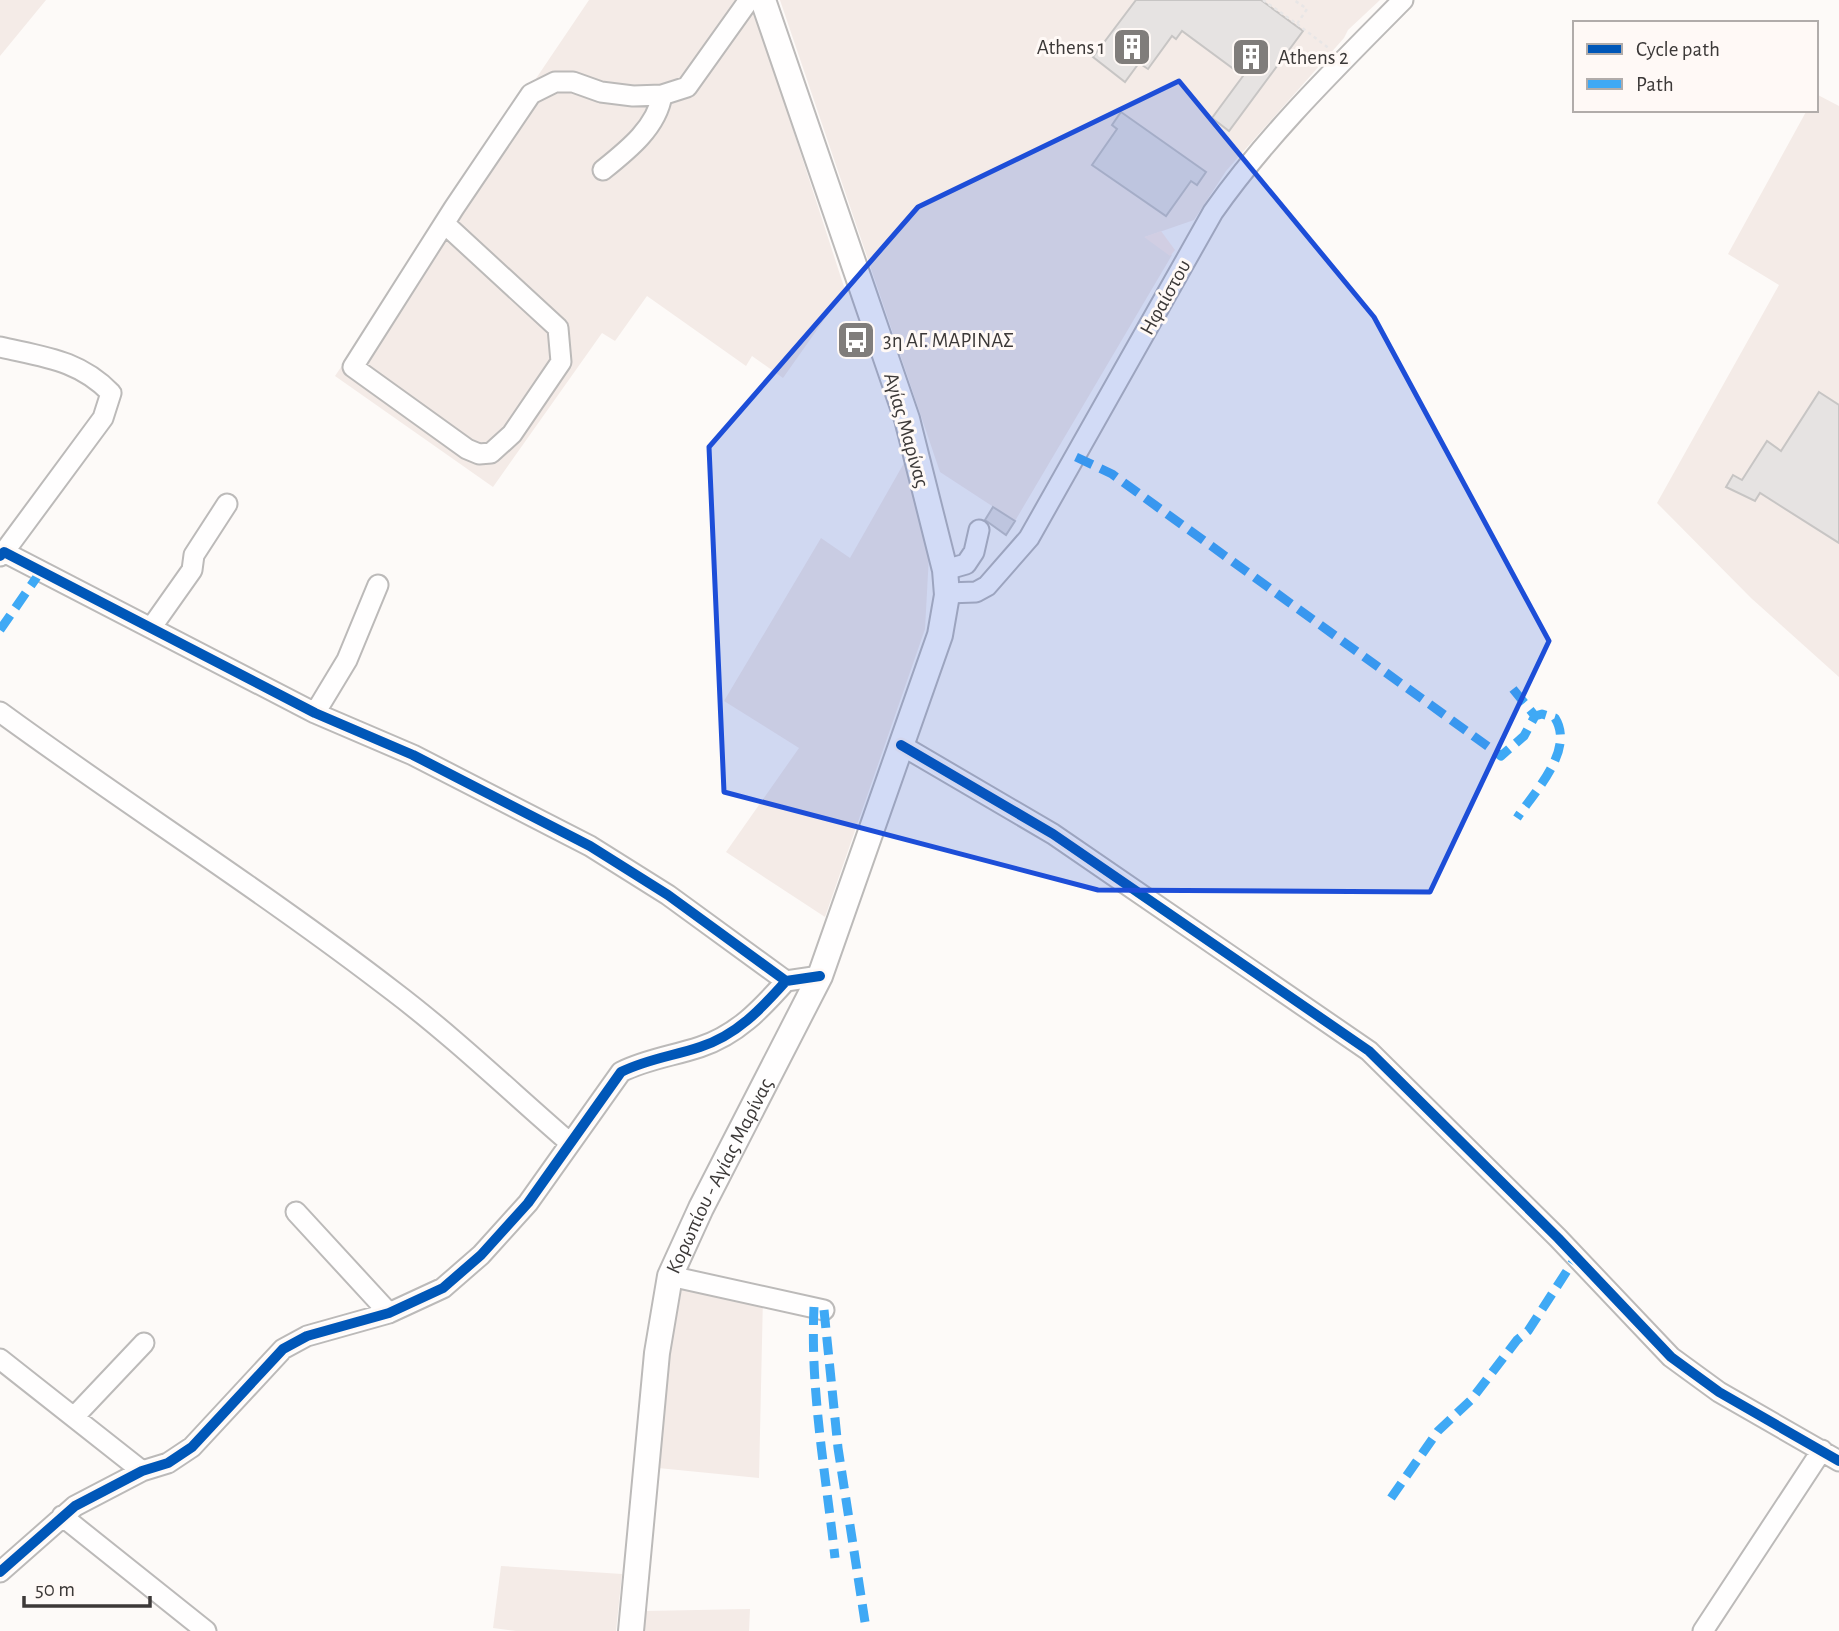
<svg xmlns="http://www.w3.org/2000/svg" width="1839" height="1631" font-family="'Alegreya Sans',sans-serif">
<rect width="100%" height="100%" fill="#fdfaf8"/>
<path fill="#f4ebe7" d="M0 0H46L0 56Z
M589 0H751L845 290 783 378 752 356 746 366 647 296 615 341 602 333 493 487 335 376Z
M780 0H1380L1348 30 1344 38 1226 171 1194 220 1145 237 1172 255 1015 521 940 472Z
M1816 94 1839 106V677L1751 598 1657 503 1779 285 1728 254 1807 110H1816Z
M904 463 921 516 929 555 925 629 825 917 726 852 799 748 724 701 821 538 850 558Z
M683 1283 763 1296 759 1478 658 1468 668 1361Z
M501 1566 622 1574 616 1631H516L493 1628Z
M750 1609 749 1631H643L645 1611Z"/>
<path fill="#feeee7" d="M1161 231 1175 250 1170 256 1144 237Z"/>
<path fill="#e6e3e2" stroke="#c7c5c4" stroke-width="2" d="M1136 0H1261L1303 31 1229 131 1212 118 1243 76 1182 31 1176 39 1172 36 1148 69 1139 63 1125 82 1093 57Z
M1121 112 1206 172 1197 185 1191 181 1166 216 1092 165 1117 129 1112 125Z
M1819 392 1839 405V543L1760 493 1755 501 1726 487 1733 475 1742 480 1767 441 1781 451Z
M993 507 1015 521 1006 535 985 520Z"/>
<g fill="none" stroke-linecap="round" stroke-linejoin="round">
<defs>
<path id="minor" d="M603 170C628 150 657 127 662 95
M445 224 558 328 561 362 512 434 491 453 479 454 467 449 353 367 454 208 531 94 555 82H573L601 92 633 96 662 95 687 87 749 0
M0 347C44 357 79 360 111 393L103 418 4 552
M0 556 4 552 315 713 413 755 590 846 668 895 786 981
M945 570 966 564 974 552 979 530
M947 593 976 592 987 586 1029 538 1213 212C1268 134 1336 68 1403 0
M151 628 192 570 194 555 227 504
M0 712C130 807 266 893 393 991 455 1038 511 1092 570 1143
M315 713 347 660 378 585
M901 745 1053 834 1369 1051 1558 1238 1671 1357 1719 1392 1839 1461
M296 1212 389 1313
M670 1276 824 1310
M0 1359 142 1471
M74 1417 144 1343
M62 1516 206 1631
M0 1572 75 1506 142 1471 168 1463 192 1447 283 1349 307 1336 389 1313 443 1288 481 1255 528 1203 621 1072C647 1059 673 1056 700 1047 737 1035 761 1009 786 981L820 976
M1703 1631 1822 1450"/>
<g id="major">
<path id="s1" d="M631 1631 657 1353 670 1276 701 1208 820 976 940 635 947 595 945 570 907 419 763 0"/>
</g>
</defs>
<use href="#minor" stroke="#bcbab9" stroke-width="23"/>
<use href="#major" stroke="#bcbab9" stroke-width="28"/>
<path stroke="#e8e6e6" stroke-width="2.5" stroke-dasharray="3.5 3.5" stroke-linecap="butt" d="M1263 0 1297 24 1307 9 1294 0
M1297 24 1330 49"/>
<use href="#minor" stroke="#fffefe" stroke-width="19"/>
<use href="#major" stroke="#fffefe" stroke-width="24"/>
<path stroke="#3fa9f5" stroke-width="9" stroke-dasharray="18 9" stroke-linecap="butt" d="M1076 457 1112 474 1501 756 1524 736 1535 716 1542 714 1555 718C1575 750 1535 791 1517 818
M0 630 41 571
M1513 689 1535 716
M814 1307C810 1391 826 1475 835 1558
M824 1310 838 1448 865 1622
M1391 1498 1438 1431 1471 1400 1517 1340 1528 1331 1576 1257"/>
<defs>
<path id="cycleway" d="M0 556 4 552 315 713 413 755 590 846 668 895 786 981
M901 745 1053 834 1369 1051 1558 1238 1671 1357 1719 1392 1839 1461
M0 1572 75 1506 142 1471 168 1463 192 1447 283 1349 307 1336 389 1313 443 1288 481 1255 528 1203 621 1072C647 1059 673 1056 700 1047 737 1035 761 1009 786 981L820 976"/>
</defs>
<use href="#cycleway" stroke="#fff9f6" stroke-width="15"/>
<use href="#cycleway" stroke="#0057b8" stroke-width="10"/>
</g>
<path fill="#1d4ed8" fill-opacity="0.2" stroke="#1d4ed8" stroke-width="5" stroke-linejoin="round" d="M1179 81 1374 317 1549 641 1430 892 1098 890 724 792 709 447 918 207Z"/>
<defs>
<symbol id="building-square" viewBox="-11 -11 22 22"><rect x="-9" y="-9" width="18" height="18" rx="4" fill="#807d7b" stroke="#fff9f6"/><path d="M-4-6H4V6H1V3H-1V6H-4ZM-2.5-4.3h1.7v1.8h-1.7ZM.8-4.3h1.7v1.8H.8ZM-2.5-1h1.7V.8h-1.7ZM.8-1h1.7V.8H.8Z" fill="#fff"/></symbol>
<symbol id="bus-square" viewBox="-11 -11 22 22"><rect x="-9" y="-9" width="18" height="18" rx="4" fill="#807d7b" stroke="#fff9f6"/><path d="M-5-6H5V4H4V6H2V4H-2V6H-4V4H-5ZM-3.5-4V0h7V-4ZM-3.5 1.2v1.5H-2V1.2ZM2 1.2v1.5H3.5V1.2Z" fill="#fff"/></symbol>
</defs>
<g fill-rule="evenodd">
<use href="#building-square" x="1110" y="25" width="44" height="44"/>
<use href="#building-square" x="1229" y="35" width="44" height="44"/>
<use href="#bus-square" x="834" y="318" width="44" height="44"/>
</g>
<g text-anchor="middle" stroke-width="6" stroke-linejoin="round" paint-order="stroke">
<g font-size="21" fill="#3c3938" stroke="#fff9f6" text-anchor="start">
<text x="1105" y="54" text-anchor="end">Athens 1</text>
<text x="1278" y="64">Athens 2</text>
<text x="883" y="347">3η ΑΓ. ΜΑΡΙΝΑΣ</text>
</g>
<g font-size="21" fill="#3c3938" stroke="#fff9f6">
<text transform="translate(1165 297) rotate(-61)" y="7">Ηφαίστου</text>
<text transform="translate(907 430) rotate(74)" y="7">Αγίας Μαρίνας</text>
<text dy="7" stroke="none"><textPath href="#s1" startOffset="469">Κορωπίου - Αγίας Μαρίνας</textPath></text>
</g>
</g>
<rect x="1573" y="21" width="245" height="91" fill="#fff9f6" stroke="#b1acaa" stroke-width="2"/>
<rect x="1587" y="44" width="35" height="10" fill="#0057b8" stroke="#b1acaa" stroke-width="2"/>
<text x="1636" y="56" font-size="21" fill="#3c3938">Cycle path</text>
<rect x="1587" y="79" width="35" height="10" fill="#3fa9f5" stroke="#b1acaa" stroke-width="2"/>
<text x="1636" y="91" font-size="21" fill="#3c3938">Path</text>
<path d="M24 1596v10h126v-10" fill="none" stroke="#3c3938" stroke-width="3.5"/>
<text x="35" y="1596" font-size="21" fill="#3c3938" stroke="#fff9f6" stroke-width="5" paint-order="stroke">50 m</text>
</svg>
